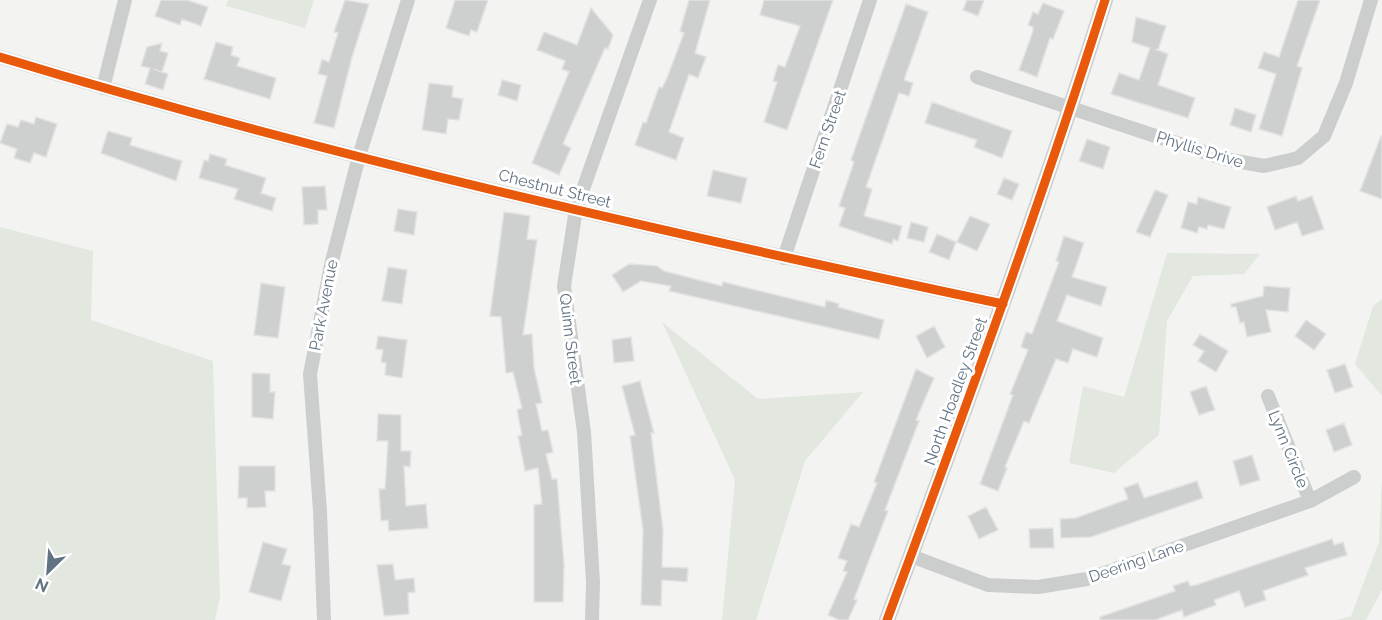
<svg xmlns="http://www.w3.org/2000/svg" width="1382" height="620" font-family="Raleway,sans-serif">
<rect width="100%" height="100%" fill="#f3f4f1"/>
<path fill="#e2e7df" d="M228 0H314L305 28 226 6Z
M0 227 93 251 91 320 213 361 220 597 215 620H0Z
M1167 253 1260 254 1244 274 1193 276 1167 321 1159 435 1114 473 1069 463 1083 386 1124 397Z
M1382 299V396L1355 364 1373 306Z
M662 322 758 399 863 392 805 461 756 620H722L735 480Z
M1382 476V590L1366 620H1337L1351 616 1379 542Z"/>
<path fill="#ced0d0" stroke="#e2e2e1" stroke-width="1.5" d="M161 0H187L208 7 201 26 182 19 180 25 155 16Z
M345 0 369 4 352 57 334 128 314 123 327 76 318 74 322 59 329 62 338 33 334 32Z
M455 0H488L477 32 471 30 469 36 446 28Z
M689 0H710L695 53 706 57 698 78 689 74 669 132 684 138 676 160 635 145 643 122 646 123 659 87 662 88 667 78 684 33 680 31Z
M764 0H833L787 130 764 122 777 82 773 81 778 65 785 67 800 26 760 15Z
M967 0H984L978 16 963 10Z
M1298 0H1320L1297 66 1302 68 1282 136 1259 129 1276 74 1258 68 1264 52 1279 57Z
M1043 3 1064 11 1053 39 1050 38 1037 77 1019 70 1033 31V27L1028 25 1033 12 1038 14Z
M906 4 928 12 904 80 913 83 909 96 899 93 866 187 872 189 864 216 902 226 898 241 893 239 892 244 839 226 845 208 839 206 854 162 851 160Z
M591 8 613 35 608 49 605 48 563 144 571 148 559 175 532 163 569 72 562 69 565 61 537 50 544 32 577 45Z
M1136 17 1166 26 1158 50 1155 49 1168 54 1158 85 1195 98 1188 118 1111 94 1119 73 1139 80 1150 48 1132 42Z
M216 42 233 47 231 55 240 58 237 66 276 78 270 99 204 79Z
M162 43 160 51 168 53 162 72 153 69 168 74 163 90 145 84 150 68 141 66 147 47Z
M502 80 521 85 517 101 498 95Z
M429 83 453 86 452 97 463 99 459 120 448 119 446 134 422 130Z
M932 102 1012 131 1002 158 974 147 977 140 925 123Z
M1235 108 1256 115 1251 132 1230 125Z
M36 117 57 124 46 157 34 153 30 163 14 158 17 149 0 143 7 124 18 127 21 120 34 124Z
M108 131 132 138 130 145 182 161 176 181 101 153Z
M1381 136H1382V199L1360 191Z
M1087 139 1110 147 1103 169 1079 161Z
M210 154 227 159 225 165 266 178 261 193 276 198 272 211 234 199 238 189 199 178 204 160 208 161Z
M713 170 747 178 741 203 707 196Z
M1004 178 1019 184 1012 200 997 194Z
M325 186 327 210H318V224L304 225 302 187Z
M1155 190 1168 195 1150 237 1136 232Z
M1296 196 1298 201 1312 196 1324 229 1302 236 1297 222 1275 230 1267 207Z
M1198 197 1231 207 1224 229 1208 225 1207 229 1199 227 1197 233 1181 228 1188 202 1197 204Z
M398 209 417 212 414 235 394 231Z
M504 212 530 216 527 239 537 240 523 335 532 334 534 368 542 403 536 404 542 431 548 430 553 452 546 454 552 479H557L564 565 563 602H534V505L542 504 538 468 525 471 518 436 522 435 517 410 522 408 513 372 506 373 501 317 490 316Z
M970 216 990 224 977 251 957 242Z
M911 222 928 227 924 242 907 238Z
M937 234 956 242 949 260 929 252Z
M1064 236 1084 243 1072 277 1107 287 1101 306 1067 295 1057 321 1103 338 1097 357 1073 349 1068 363 1056 359 1029 423 1024 421 1005 467 1007 468 998 491 980 484 1013 395 1010 394 1028 350 1021 347 1026 332 1032 334 1059 262 1056 261Z
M629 264 657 266 664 271 722 286 723 282 825 307 826 300 839 304 838 307 884 320 879 339 669 291 671 286 641 281 623 292 612 275Z
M388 267 407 270 402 304 382 301Z
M261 283 285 287 278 338 254 335Z
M1264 286 1290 288 1288 312 1266 310 1271 332 1247 337 1244 322 1240 323 1236 307H1231V304L1263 296Z
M1306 320 1326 334 1314 350 1295 336Z
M934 326 945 347 927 358 916 336Z
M1200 334 1228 351 1216 372 1198 361 1204 351 1193 345Z
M378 336 407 340 402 378 385 375 386 363 381 362 383 350 376 349Z
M631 337 634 361 614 363 612 340Z
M1345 364 1353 387 1335 393 1327 370Z
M916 369 934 378 916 420 919 421 885 510 888 511 854 599 857 600 848 620H839L828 615 847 572 843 571 847 561 838 558 851 524 859 527 877 483 874 482Z
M252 373 270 374V392H275L273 419 252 417Z
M640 381 654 433H651L663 530 662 567 688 568 687 582 662 580 661 606 641 605 643 530 630 436 635 435 622 386Z
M1206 386 1215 410 1199 415 1190 392Z
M378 414 401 415V451H411L410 467 404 466 406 506 426 504 428 528 389 531 388 520 381 521 379 489H385L388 441H377Z
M1344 423 1352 445 1334 452 1326 430Z
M1252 455 1260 480 1240 486 1233 461Z
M239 466H275V491H265L266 507 247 508V498H238Z
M1197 481 1203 498 1091 537 1061 538 1060 519 1076 518 1128 499 1124 488 1138 483 1144 498Z
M986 507 998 530 979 539 968 516Z
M1053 528 1054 548H1030L1029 529Z
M1332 539 1334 545 1343 542 1347 555 1305 568 1308 575 1263 591 1266 600 1245 607 1239 591 1214 600 1216 605 1184 617 1182 610 1155 620H1100V617L1175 591 1173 586 1188 581 1190 586 1196 585Z
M263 542 287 549 282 564 291 566 281 601 249 592Z
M393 564 395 580 414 578 415 592 408 593 409 614 384 616 377 565Z"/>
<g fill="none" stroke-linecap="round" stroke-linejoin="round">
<path stroke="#cccece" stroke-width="14" d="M0 57C329 157 666 233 1003 304
M977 77 1225 159 1264 166 1298 158 1324 136 1346 83 1371 0
M103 88 125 0
M784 258 870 0
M1268 396 1310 501
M911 556 988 585 1038 587 1087 579 1310 501 1354 477
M324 620 320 511 310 374 331 265 359 156 408 0
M592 620 593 582 584 432 564 286 576 209 650 0"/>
<path stroke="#cccece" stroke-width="16" d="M887 620C963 415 1039 209 1105 0"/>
<defs>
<path id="cycleway" d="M0 57C329 157 666 233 1003 304
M887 620C963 415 1039 209 1105 0"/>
</defs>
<use href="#cycleway" stroke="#fff" stroke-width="13"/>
<use href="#cycleway" stroke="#e8590c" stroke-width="9"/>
</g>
<g text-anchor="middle" stroke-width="6" stroke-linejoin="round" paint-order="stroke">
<g font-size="16" fill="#617383" stroke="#fff">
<text transform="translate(827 129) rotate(-71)" y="6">Fern Street</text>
<text transform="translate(1200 149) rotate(17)" y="6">Phyllis Drive</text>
<text transform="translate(555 188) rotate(14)" y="6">Chestnut Street</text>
<text transform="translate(323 305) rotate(-79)" y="6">Park Avenue</text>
<text transform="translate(571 339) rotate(83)" y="6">Quinn Street</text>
<text transform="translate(955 391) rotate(-70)" y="6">North Hoadley Street</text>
<text transform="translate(1289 449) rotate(68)" y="6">Lynn Circle</text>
<text transform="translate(1136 561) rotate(-19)" y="6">Deering Lane</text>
</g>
</g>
<g transform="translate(48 572) rotate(205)" stroke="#ffffff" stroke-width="4.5" paint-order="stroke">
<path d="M0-4.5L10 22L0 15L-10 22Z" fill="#617383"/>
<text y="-9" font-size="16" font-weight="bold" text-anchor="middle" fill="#617383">N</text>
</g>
</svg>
